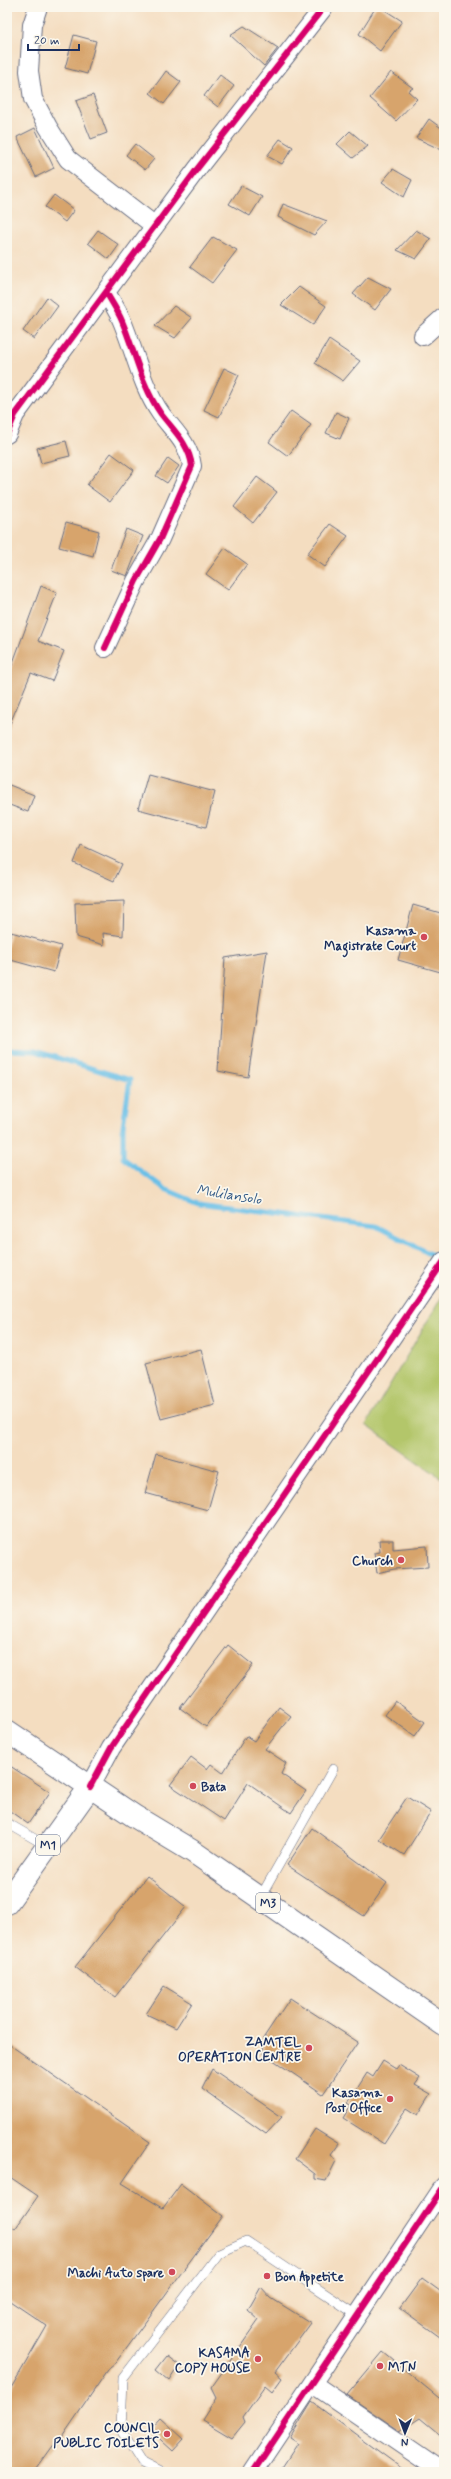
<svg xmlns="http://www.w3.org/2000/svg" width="451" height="2479" font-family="Mynerve,sans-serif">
<rect width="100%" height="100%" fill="#fbf7ec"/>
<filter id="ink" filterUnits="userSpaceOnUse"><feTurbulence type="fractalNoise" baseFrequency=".025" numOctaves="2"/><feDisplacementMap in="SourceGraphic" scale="8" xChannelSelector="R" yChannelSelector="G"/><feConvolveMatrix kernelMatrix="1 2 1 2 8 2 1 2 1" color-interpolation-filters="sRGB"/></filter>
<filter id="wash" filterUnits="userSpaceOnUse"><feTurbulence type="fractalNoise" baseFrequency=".012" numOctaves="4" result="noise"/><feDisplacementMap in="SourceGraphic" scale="16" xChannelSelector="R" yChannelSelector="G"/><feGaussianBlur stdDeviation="0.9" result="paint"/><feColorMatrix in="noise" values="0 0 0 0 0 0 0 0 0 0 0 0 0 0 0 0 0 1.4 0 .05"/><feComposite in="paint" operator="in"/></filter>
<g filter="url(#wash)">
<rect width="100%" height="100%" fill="#f4ddc0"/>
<path fill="#b3c66a" stroke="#677a64" d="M444 1293V1480L366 1425Z"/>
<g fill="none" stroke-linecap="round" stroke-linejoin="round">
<path stroke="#6bc0e7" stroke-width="5" d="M7 1050 35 1051 130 1080 123 1126V1158L165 1189 198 1203 376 1226 434 1256 443 1257"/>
</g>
<g id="blocks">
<path fill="#d7a46c" d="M376 7H380L402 21 380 51 359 34Z
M244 26 278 48 264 66 230 35Z
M74 35 96 41 87 74 65 68Z
M166 71 181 82 164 104 150 93Z
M391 72 413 88 408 91 417 99 396 121 370 98Z
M220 75 234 86 218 107 204 96Z
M93 95 107 133 91 139 76 101Z
M429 119 444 130V151L416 138Z
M35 128 54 168 36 177 17 137Z
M350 131 368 146 353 158 337 144Z
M280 139 293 147 282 164 267 156Z
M135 144 154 159 145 170 126 155Z
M393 169 412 180 404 197 382 182Z
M241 186 262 197 250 216 229 204Z
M54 195 74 210 65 222 45 207Z
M283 204 327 221 314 235 278 217Z
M98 230 119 245 109 259 88 243Z
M416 230 431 239 416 259 397 250Z
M213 237 237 250 212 283 190 267Z
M368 277 391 289 375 310 353 294Z
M299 287 326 306 313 325 281 305Z
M47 297 58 306 34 339 23 331Z
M174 306 192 318 175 338 155 326Z
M329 340 360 361 343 381 315 363Z
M224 368 239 375 219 417 204 410Z
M291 411 311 425 288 456 269 442Z
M336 412 349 418 340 439 326 433Z
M66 441 70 456 41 463 37 448Z
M111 453 134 470 110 502 87 485Z
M168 458 179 466 167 483 156 476Z
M257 477 277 492 253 523 234 507Z
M66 522 99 531 93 556 59 547Z
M330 524 348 536 325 567 307 554Z
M126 529 143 536 127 576 111 570Z
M225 548 247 564 228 590 206 574Z
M41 586 57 593 38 641 64 651 52 681 31 673 7 731V679Z
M148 774 215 792 206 827 138 809Z
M7 784 34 795 28 812 7 804Z
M81 845 122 864 114 881 74 863Z
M124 901 123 936 103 933 104 945 76 937 75 903Z
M413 905 444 914V973L398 960Z
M11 932 61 946 54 972 7 959V947Z
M267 951 248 1077 218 1071 225 958Z
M201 1349 215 1405 161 1419 146 1363Z
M156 1454 219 1471 208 1510 145 1493Z
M379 1540H393V1549L427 1546 428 1567 394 1569 377 1573 374 1553 380 1552Z
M228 1645 253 1665 206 1727 180 1708Z
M395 1701 425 1722 415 1736 385 1715Z
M279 1707 291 1716 265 1749 286 1763 281 1774 306 1791 291 1813 248 1783 224 1821 170 1785 191 1757 207 1769 211 1764 223 1773 246 1736 254 1741Z
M7 1764 50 1792 28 1824 7 1809Z
M407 1797 431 1812 404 1855 379 1839Z
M312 1828 387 1883 364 1916 287 1865Z
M147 1876 186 1907 115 1997 75 1967Z
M164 1986 192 2003 176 2028 146 2014Z
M290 1998 358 2042 323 2094 263 2053 264 2037Z
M7 2043 150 2142 122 2183 163 2208 181 2184 223 2216 116 2362 110 2367 60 2440 58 2439 34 2472H7V2395L47 2326 7 2299V2223L15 2229 38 2196 7 2175Z
M383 2061 396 2069 399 2065 420 2078 415 2085 431 2094 418 2115 407 2108 384 2144 343 2118 351 2105 348 2103 367 2073 373 2077Z
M212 2069 282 2117 266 2134 202 2089Z
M315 2129 339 2144 331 2155 336 2161 326 2181 315 2179V2174L295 2159Z
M422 2278 444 2294V2340L400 2308Z
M261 2287 271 2298 311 2323 275 2372 282 2378 272 2392 265 2386 243 2417 245 2422 232 2438 202 2420 216 2398 211 2388 259 2320 248 2310Z
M383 2352 444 2402V2438L420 2418 400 2431 347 2395Z
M167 2356 179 2365 169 2381 156 2370Z
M312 2402 366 2442 407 2472H279L298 2443 290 2438Z
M161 2418 184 2439 173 2451 150 2430Z"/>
</g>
</g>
<g filter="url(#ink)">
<use href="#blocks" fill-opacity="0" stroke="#676c80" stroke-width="1"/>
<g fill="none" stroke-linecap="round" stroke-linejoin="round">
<defs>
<path id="service" d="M7 1823 47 1846
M260 1898 333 1769
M160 2472 142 2463 121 2430 123 2378 219 2253 246 2241 357 2315"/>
<path id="minor" d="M38 7 32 25 29 71 33 99 48 127 68 159 155 226
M423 336 444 317
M7 434 15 415 197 169 324 7
M105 648 136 581 160 539 192 466C189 444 174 431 161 414 142 387 135 352 122 321 118 311 111 301 106 292
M90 1787 111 1748 444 1261
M313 2384 442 2472
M253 2472 444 2186"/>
<path id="primary" d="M7 1731 134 1816 192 1851 444 2025
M7 1903 90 1787"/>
</defs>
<use href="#service" stroke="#676c80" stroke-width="10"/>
<use href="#minor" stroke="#676c80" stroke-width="20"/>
<use href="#primary" stroke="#676c80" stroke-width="24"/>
<use href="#service" stroke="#fff" stroke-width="9"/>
<use href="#minor" stroke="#fff" stroke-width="18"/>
<use href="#primary" stroke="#fff" stroke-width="22"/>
<defs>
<path id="cycleway" d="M7 434 15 415 197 169 324 7
M105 648 136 581 160 539 192 466C189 444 174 431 161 414 142 387 135 352 122 321 118 311 111 301 106 292
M90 1787 111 1748 444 1261
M253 2472 444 2186"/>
</defs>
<use href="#cycleway" stroke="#fbf7ec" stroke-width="8"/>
<use href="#cycleway" stroke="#d6006c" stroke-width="6"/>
</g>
</g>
<g fill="#d1495b" stroke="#fbf7ec" stroke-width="1.5">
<circle cx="424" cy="937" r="4"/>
<circle cx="401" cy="1560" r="4"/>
<circle cx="193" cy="1786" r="4"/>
<circle cx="309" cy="2048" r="4"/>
<circle cx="390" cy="2099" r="4"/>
<circle cx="172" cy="2272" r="4"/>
<circle cx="267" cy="2276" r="4"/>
<circle cx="258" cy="2359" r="4"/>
<circle cx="380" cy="2366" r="4"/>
<circle cx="167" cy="2434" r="4"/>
</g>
<g text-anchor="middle" stroke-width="3.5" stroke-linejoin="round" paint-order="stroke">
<g fill="#fbf7ec" stroke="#5e6b89" stroke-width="1">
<rect x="36" y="1835" width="24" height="20" rx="3"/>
<rect x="256" y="1893" width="24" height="20" rx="3"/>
</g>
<g font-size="12" font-weight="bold" fill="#1b2f5e">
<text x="48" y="1849">M1</text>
<text x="268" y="1907">M3</text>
</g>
<g font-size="13" font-weight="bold" fill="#1b2f5e" stroke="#fbf7ec" text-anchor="end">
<text x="416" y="935">Kasama<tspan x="416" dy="15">Magistrate Court</tspan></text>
<text x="393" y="1565">Church</text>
<text x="201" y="1791" text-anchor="start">Bata</text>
<text x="301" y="2046">ZAMTEL<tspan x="301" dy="15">OPERATION CENTRE</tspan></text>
<text x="382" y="2097">Kasama<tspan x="382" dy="15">Post Office</tspan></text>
<text x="164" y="2277">Machi Auto spare</text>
<text x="275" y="2281" text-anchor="start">Bon Appetite</text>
<text x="250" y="2357">KASAMA<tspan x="250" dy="15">COPY HOUSE</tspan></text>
<text x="388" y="2371" text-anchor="start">MTN</text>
<text x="159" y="2432">COUNCIL<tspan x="159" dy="15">PUBLIC TOILETS</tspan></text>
</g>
<g font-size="14" font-style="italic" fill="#335a87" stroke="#fbf7ec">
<text transform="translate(229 1194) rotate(9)" y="5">Mulilansolo</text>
</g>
</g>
<rect width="451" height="2479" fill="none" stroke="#fbf7ec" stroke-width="24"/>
<g transform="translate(405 2433) rotate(181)" stroke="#fbf7ec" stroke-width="3" paint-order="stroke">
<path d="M0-3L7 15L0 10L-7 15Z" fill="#1b2f5e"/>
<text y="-6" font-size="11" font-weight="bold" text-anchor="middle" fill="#1b2f5e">N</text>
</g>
<path d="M28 44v6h51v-6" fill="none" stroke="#1b2f5e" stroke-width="2"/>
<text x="34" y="44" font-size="12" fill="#1b2f5e" stroke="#fbf7ec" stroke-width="3" paint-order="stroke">20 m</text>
</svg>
